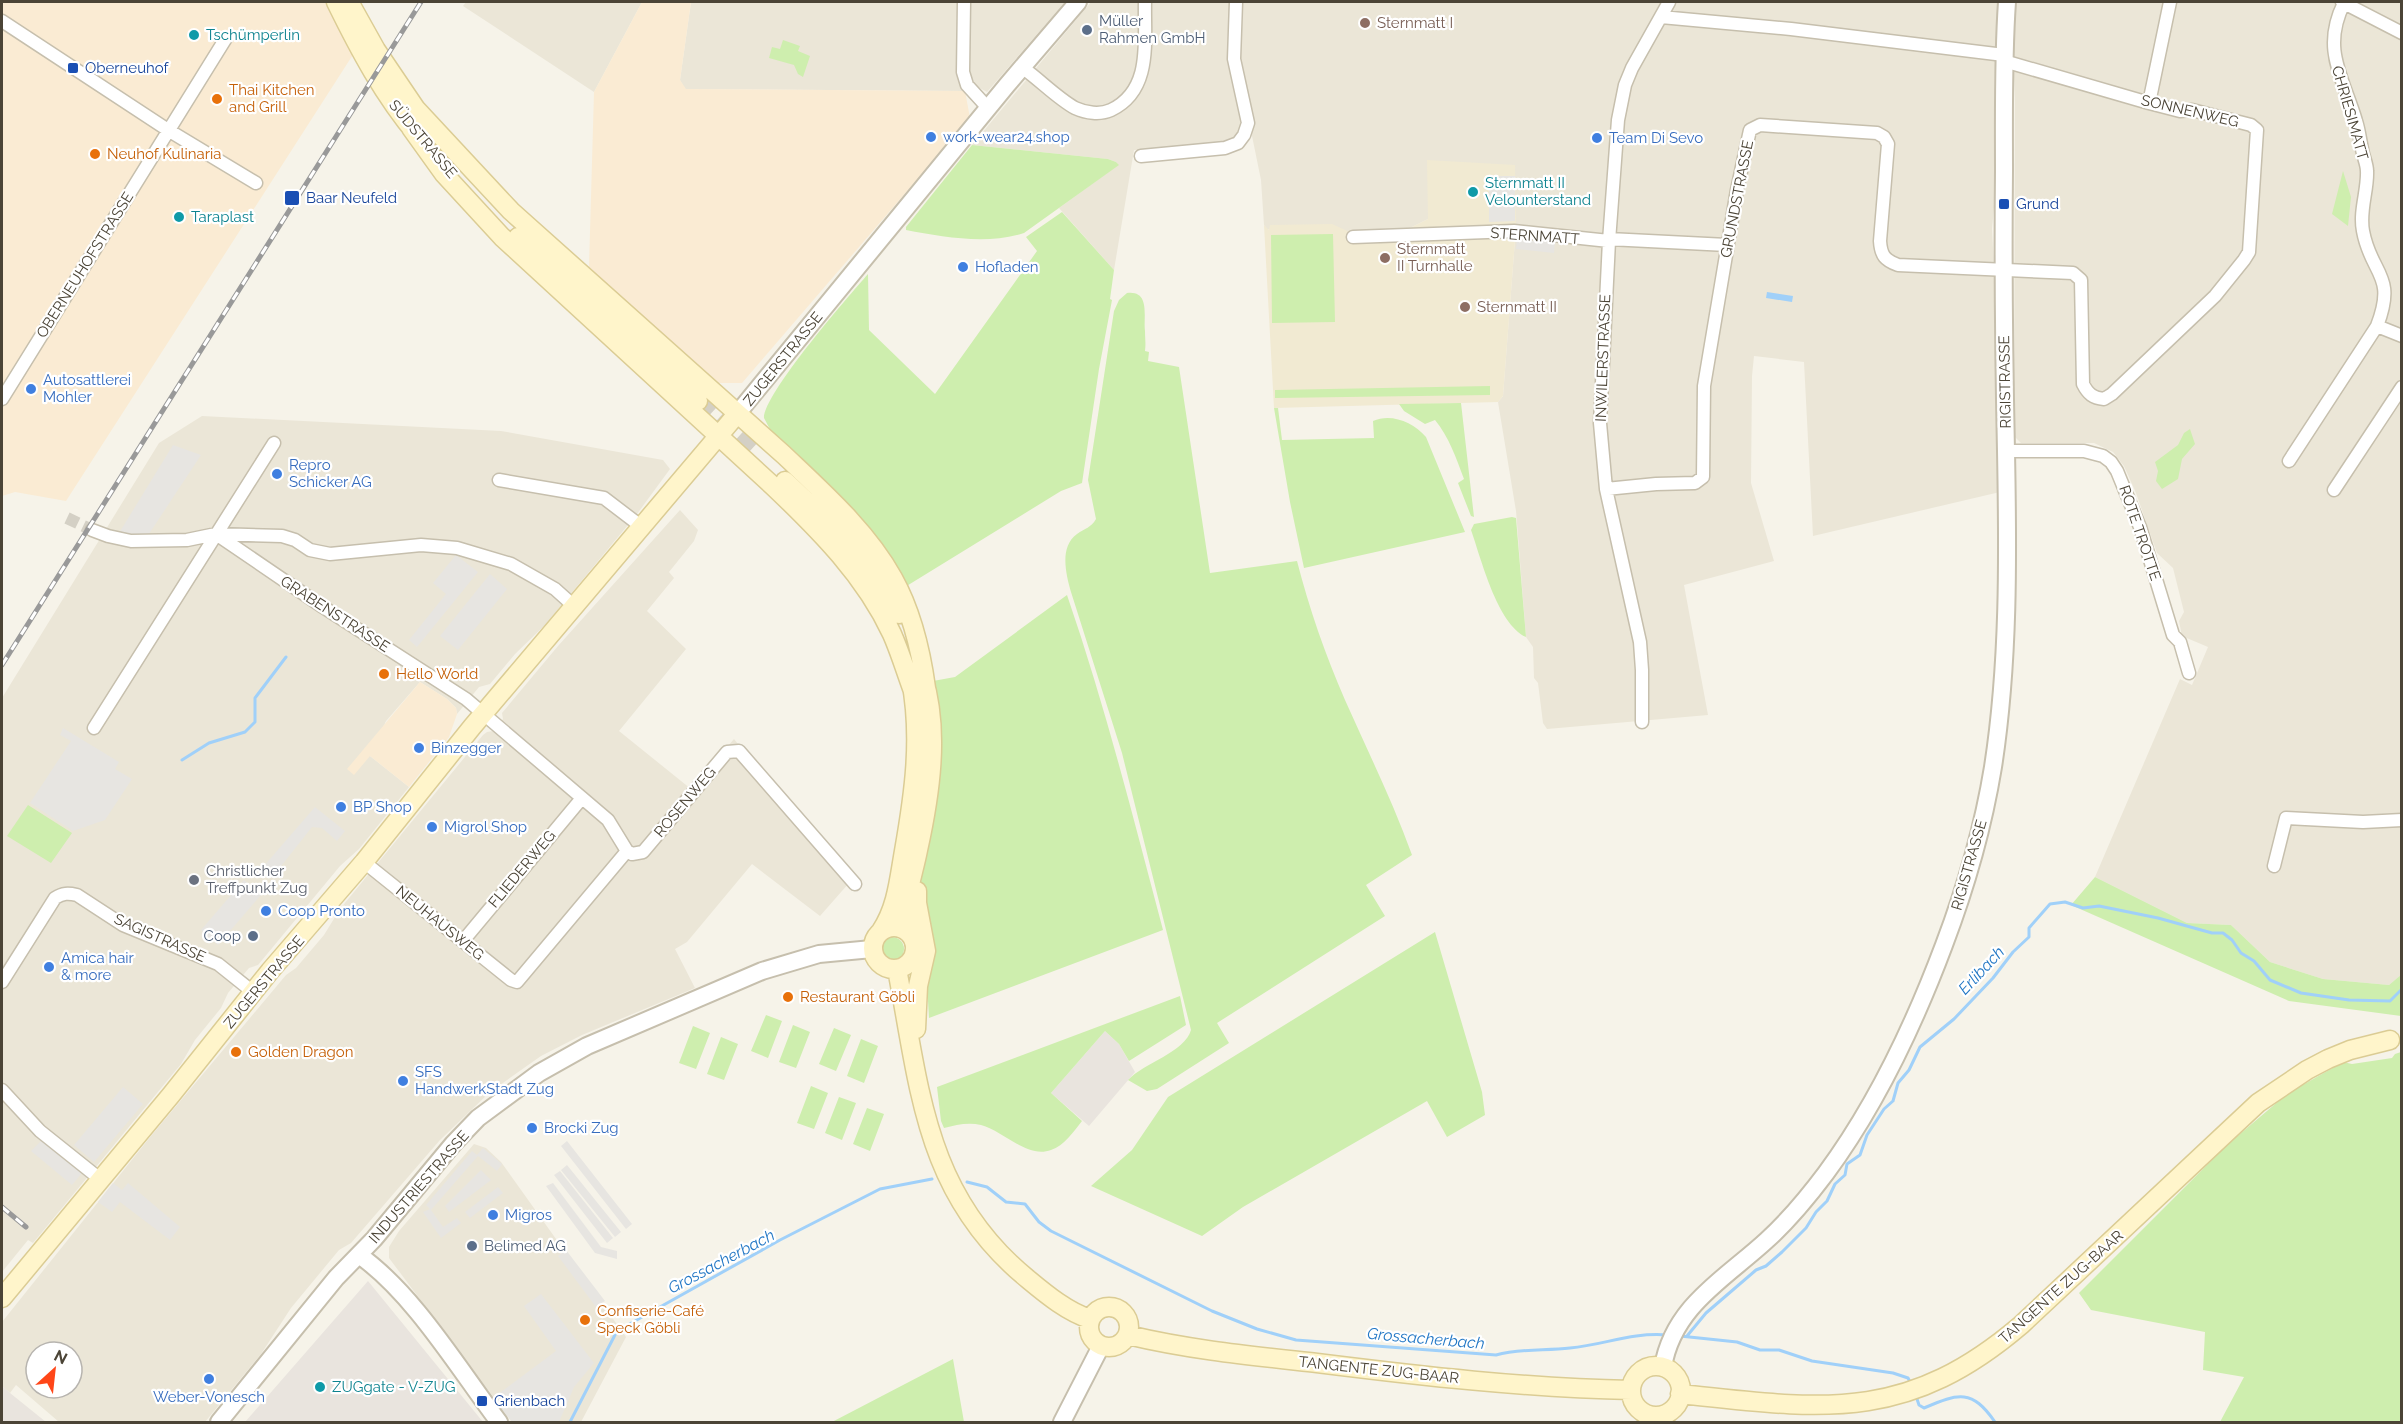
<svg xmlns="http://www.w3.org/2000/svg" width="2403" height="1424" font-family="Raleway,sans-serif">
<rect width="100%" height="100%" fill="#f6f3e9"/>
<path fill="#ebe6d7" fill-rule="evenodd" d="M466 2H642L594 92 463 6Z
M691 2H959L965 91 685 89 680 80Z
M969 2H1065L987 92 978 87 976 88 970 72 968 55Z
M1091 2H1998L1994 87 1995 196 1992 229 1995 287 1997 483 2000 492 1813 536 1804 362 1754 356 1752 376 1751 483 1774 561 1684 585 1708 715 1547 729 1543 723 1538 683 1534 678 1533 647 1526 637 1516 511 1498 402 1503 396 1516 227 1428 219 1404 231 1354 234 1270 225V230L1267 229 1264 225 1261 180 1251 131 1231 142 1189 148 1134 150 1114 270 1059 208 1118 165 1116 162 1108 159 972 145Z
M2016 2H2401L2402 975 2389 985 2323 979 2270 962 2231 925 2187 923 2095 877 2180 679 2192 685 2208 647 2182 636 2179 621 2184 612 2173 568 2157 553 2136 493 2124 466 2113 452 2094 443H2021L2014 436 2015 98 2013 55Z
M202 416 501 431 663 460 670 469 637 514 545 625 515 654 490 684 479 687 457 714 456 708 447 699 420 682 386 721 370 756 409 787 359 849 340 866 258 965 249 968 228 993 221 1008 195 1040 181 1064 33 1243 28 1240 2 1272V698L159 443Z
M680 510 698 530 694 541 669 572 674 578 647 611 686 649 619 731 691 789 734 739 849 883 820 916 752 864 687 942 675 949 695 988 582 1035 541 1056 490 1092 440 1140 351 1243 339 1250 291 1308 261 1354 205 1422H59L16 1385 10 1393 2 1386V1322L151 1136 286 975 296 968 324 935 340 909 483 735 487 732 493 731 503 719 502 713 558 646ZM36 1352H72V1388H36Z
M474 1144 486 1148 501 1162 626 1337 581 1422H512L389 1258V1247L399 1231Z"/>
<path fill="#faebd3" d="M2 2H331L356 50 66 501 15 492 2 496Z
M642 2H691L680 80 686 89 965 91 970 118 742 383H715L589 267 594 92Z
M420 682 447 699 456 708 457 714 449 737 409 787 370 756 354 775 347 769Z"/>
<path fill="#e9e4de" d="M1105 1031 1119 1044 1135 1072 1089 1126 1051 1093Z
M368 1281 483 1422H245Z
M2 1386 10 1393 46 1422H2Z"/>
<path fill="#f1ead2" d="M1427 160 1515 165 1516 227 1503 396 1498 402 1274 408 1264 225 1269 230 1270 225 1332 224 1354 234 1404 231 1428 219Z"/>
<path fill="#ceeeae" d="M783 40 800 46 798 51 810 56 803 77 798 74 794 65 769 58 772 47 780 49Z
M972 145 1108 159 1116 162 1119 165 1024 233C987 245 943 237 906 230V227Z
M2343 171 2351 197 2348 226 2332 214Z
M1062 212 1114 270 1110 299 1112 300 1099 369 1082 483 1061 491 905 587 773 435 764 418C764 393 848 297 868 274L869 330 935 394 1037 251 1026 237Z
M1333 234 1335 322 1272 323 1271 235Z
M1127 293C1151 290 1143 318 1145 331 1145 339 1146 343 1145 351L1149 352 1148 361 1179 367 1210 573 1297 561C1309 608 1325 654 1345 700 1368 752 1393 802 1412 855L1366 885 1385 916 1217 1023 1229 1043 1157 1089 1147 1091 1128 1080C1144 1063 1185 1052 1191 1030L1122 753 1071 592C1066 574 1059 547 1077 534 1085 528 1091 528 1096 519L1088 480 1114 311 1119 300Z
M1490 386V395L1275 398V390Z
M1461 403 1474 517 1471 516 1458 483 1464 479C1456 458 1449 437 1435 420L1425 424 1404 411 1399 404Z
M1274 408H1278L1282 440 1374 438 1373 421C1391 413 1413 422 1426 437L1465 532 1304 568 1290 502Z
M2190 429 2195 444 2182 459 2178 479 2162 489 2156 481 2158 471 2155 462 2178 445 2184 433Z
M1512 517 1516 518 1526 637C1497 624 1481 558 1471 530L1474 524Z
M1067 595C1105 705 1133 817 1163 930L929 1018 921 883 933 681 955 677Z
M28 805 72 833 51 863 7 836Z
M2095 877 2187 923 2231 925 2270 962 2323 979 2389 985 2401 975V1016L2289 1001 2071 905Z
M1435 932 1482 1092 1485 1115 1447 1137 1427 1101 1243 1207 1202 1236 1091 1186 1132 1150 1168 1097Z
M880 949a12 12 0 1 1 24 0a12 12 0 1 1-24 0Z
M1180 996 1186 1025 1129 1061 1119 1044 1105 1031 1051 1093 1082 1121C1074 1131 1064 1146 1051 1150 1027 1159 1004 1131 981 1125 968 1122 956 1125 944 1128L941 1121 937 1087Z
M766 1015 782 1021 768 1058 751 1051Z
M793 1025 810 1032 796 1068 779 1062Z
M693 1026 710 1033 696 1069 679 1063Z
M834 1028 851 1035 836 1071 819 1064Z
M721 1037 738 1044 724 1080 707 1074Z
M861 1039 878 1046 864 1083 847 1076Z
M2401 1052V1422H2220L2244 1377 2203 1370 2205 1332 2091 1310 2079 1293 2227 1145 2287 1094 2343 1062 2352 1064 2392 1058 2395 1054Z
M811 1086 828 1093 814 1129 797 1123Z
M839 1097 856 1103 842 1140 825 1133Z
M867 1108 884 1114 870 1151 853 1144Z
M953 1359 964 1422H832Z"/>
<path fill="#e7e5e1" d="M1489 176H1515V221L1489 222Z
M1517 240 1555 242 1554 253 1516 249Z
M173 445 201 455 145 540 116 538Z
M456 555 478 572 417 647 409 640 446 594 433 583Z
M490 574 507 589 458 650 440 636Z
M63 728 119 762 115 769 132 779 105 820 73 831 30 803 71 741 60 735Z
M315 807 345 831 337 841 322 828 312 827 274 875 263 867Z
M244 880 261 895 218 945 201 930Z
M123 1087 143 1104 94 1162 74 1145Z
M42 1140 82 1173 72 1185 31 1151Z
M567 1141 632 1224 626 1229 561 1146Z
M483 1148 502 1164 497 1171 478 1156 431 1210 443 1227 457 1218 461 1223 441 1238 423 1212 430 1209 426 1205 472 1151 477 1155Z
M567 1165 621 1232 615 1237 561 1170Z
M481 1170 491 1180 449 1212 445 1206Z
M560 1171 613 1238 607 1243 554 1175Z
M113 1183 122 1190 128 1183 180 1227 170 1240 120 1202 112 1212 98 1202Z
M553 1183 601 1247 617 1251V1259L595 1253 546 1186Z
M498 1187 503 1193 470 1218 465 1212Z
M566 1250 605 1301 596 1307 558 1256Z
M541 1294 594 1363 574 1387 559 1422H512L493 1398 556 1351 524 1306Z"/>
<path fill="#a0d0f9" d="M1767 292 1793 296 1792 302 1766 298Z"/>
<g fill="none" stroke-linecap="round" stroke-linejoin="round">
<path stroke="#a0d0f9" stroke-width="3" d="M182 760 209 743 245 732 255 722V698L286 657
M967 1182 987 1187 1006 1202 1025 1204 1039 1222 1051 1231 1212 1311 1257 1329 1296 1340 1496 1355C1521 1348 1545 1351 1570 1348 1605 1345 1630 1332 1668 1335
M1680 1336 1737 1342 1760 1350H1779L1812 1361 1893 1373 1908 1378 1911 1384
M1687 1336 1706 1313 1756 1270 1766 1266 1782 1252 1806 1228 1816 1212 1827 1201 1835 1184 1845 1175 1847 1164 1860 1155 1867 1135 1884 1109 1893 1101 1898 1083 1909 1070 1920 1047 1954 1019 1993 978 2013 952 2029 937V928L2050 904 2065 902 2083 908 2099 906 2158 918 2212 933H2223L2232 940 2241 953 2254 961 2270 980 2301 993 2349 1000 2390 1001 2402 989
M1916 1396 1919 1405 1924 1408C1959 1393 1972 1389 1995 1422
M570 1422 617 1331 780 1240 880 1189 932 1179"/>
<path stroke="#d4d0c5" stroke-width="12" stroke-dasharray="12 6" stroke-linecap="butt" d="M67 518 92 530"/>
<path stroke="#d4d0c5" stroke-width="18" stroke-dasharray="18 9" stroke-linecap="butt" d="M698 401 755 453"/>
<defs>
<path id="minor" d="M964 2 963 72 967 85 988 108
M2342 2 2402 33
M1661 17 1791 29 2004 55
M2 21 168 130 256 183
M1023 68C1040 80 1057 98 1075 108 1086 113 1100 115 1111 110 1153 90 1144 40 1145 2
M2149 103 2170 2
M1141 156 1225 148 1238 143 1244 135 1248 123 1234 59 1236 2
M1353 237 1514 231 1609 241
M1609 239 1727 245
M2377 326 2402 336
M2 399 226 38
M2006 451H2084L2103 456 2111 462 2117 471 2140 527 2173 635 2180 642 2189 673
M2289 461 2377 326C2397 274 2371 275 2363 231 2359 211 2368 190 2367 171 2367 164 2363 156 2362 149 2360 140 2359 130 2356 121 2343 77 2321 49 2344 3
M499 480 604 498 642 527
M1606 489 1656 484 1695 483 1703 477 1704 386 1737 190 1750 130 1760 125 1877 133 1884 137 1888 144 1880 241C1881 256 1885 260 1898 265L2073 273 2081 280 2083 384C2088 394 2093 398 2104 399L2112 394 2215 296 2244 260 2249 252 2257 130 2251 125 2192 110 2180 111 2149 103 2004 61
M2334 490 2402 387
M92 530 108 536 131 541 187 540 216 534 282 536 295 540 310 550 330 554 421 545 457 548 511 564 555 589 575 607
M216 534 323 607 466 699 608 820 627 851
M1642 722V670L1640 642 1606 489 1600 423 1609 241 1618 120 1625 85 1632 68 1669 2
M94 728 274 443
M627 851 632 854 643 852 727 752 739 751 855 884
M364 862 511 980 517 982 627 851
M2274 866 2286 818 2363 822 2402 820
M463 941 582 798
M2 982 55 898C63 893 68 893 77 895L123 925 218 964 253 992
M2 1090 40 1131 100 1179
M1649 1422 1652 1416"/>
<path id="tertiary" d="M737 414 1007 85 1078 2
M359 1255C414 1294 458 1368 499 1422
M1663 1367C1673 1306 1726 1278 1767 1240 1789 1220 1808 1197 1826 1173 1877 1104 1914 1025 1944 945 1966 887 1983 828 1993 767 2009 664 2008 556 2006 451 2004 358 2003 264 2004 171 2004 114 2003 58 2007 2
M219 1422 336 1278 374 1239 453 1144 478 1118 539 1073 587 1046 762 971 819 954 872 949
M1062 1422 1101 1346"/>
<path id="secondary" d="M336 2C359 49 384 96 418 136
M352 7 376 50 422 118
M415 108 511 211 784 455C823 492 867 531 893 578 912 612 921 651 926 688
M411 128 444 174 502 237 774 487C820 531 865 576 892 634 900 652 906 672 913 691
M518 237 698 401
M785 481C827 520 873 563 899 614
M873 948a21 21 0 1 1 42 0a21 21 0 1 1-42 0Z
M881 931C897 907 899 879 904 851 914 794 922 738 911 680
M907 931C902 904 913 876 918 850 930 796 940 731 923 677
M897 969C920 1090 925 1196 1029 1280 1047 1295 1068 1312 1090 1319
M916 1029 918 986 926 951 917 903V891
M2 1298 171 1095 270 971 364 862 472 727 737 414
M1089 1327a20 20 0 1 1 40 0a20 20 0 1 1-40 0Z
M1128 1335C1190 1350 1254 1356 1317 1363 1421 1376 1526 1388 1631 1390
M1631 1391a25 25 0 1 1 50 0a25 25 0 1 1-50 0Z
M1680 1394C1821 1409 1905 1424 2021 1325L2258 1103 2307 1070 2328 1059 2350 1050 2390 1040"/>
</defs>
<use href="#minor" stroke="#c6bfad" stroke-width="15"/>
<use href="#tertiary" stroke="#c6bfad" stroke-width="20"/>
<use href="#secondary" stroke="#dbcc94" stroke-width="21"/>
<use href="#minor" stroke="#fff" stroke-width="12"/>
<use href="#tertiary" stroke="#fff" stroke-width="16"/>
<use href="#secondary" stroke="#fff5cb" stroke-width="18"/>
<defs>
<path id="rail" d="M2 665 421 2
M2 1207 26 1227"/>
</defs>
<use href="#rail" stroke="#999" stroke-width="5"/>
<use href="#rail" stroke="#fff" stroke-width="3" stroke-dasharray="9" stroke-linecap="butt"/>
</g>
<g fill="#8d6e63" stroke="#fff" stroke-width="2">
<circle cx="1365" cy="23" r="6"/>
<circle cx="1385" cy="258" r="6"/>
<circle cx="1465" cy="307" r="6"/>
</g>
<g fill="#5c6f8a" stroke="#fff" stroke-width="2">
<circle cx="1087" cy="30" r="6"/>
<circle cx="253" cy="936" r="6"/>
<circle cx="472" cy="1246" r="6"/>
</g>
<g fill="#0f9aa8" stroke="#fff" stroke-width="2">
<circle cx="194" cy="35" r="6"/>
<circle cx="1473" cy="192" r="6"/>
<circle cx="179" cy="217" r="6"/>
<circle cx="320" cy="1387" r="6"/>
</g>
<g fill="#1a4fb4" stroke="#fff" stroke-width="2">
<rect x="67" y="62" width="12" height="12" rx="3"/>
<rect x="284" y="190" width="16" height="16" rx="3"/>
<rect x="1998" y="198" width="12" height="12" rx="3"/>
<rect x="476" y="1395" width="12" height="12" rx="3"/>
</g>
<g fill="#e8710a" stroke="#fff" stroke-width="2">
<circle cx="217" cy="99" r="6"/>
<circle cx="95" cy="154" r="6"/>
<circle cx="384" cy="674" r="6"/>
<circle cx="788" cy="997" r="6"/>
<circle cx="236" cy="1052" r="6"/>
<circle cx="585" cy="1320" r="6"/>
</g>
<g fill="#3f7fe0" stroke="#fff" stroke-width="2">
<circle cx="931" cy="137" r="6"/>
<circle cx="1597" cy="138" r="6"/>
<circle cx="963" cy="267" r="6"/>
<circle cx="31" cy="389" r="6"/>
<circle cx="277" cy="474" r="6"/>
<circle cx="419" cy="748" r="6"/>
<circle cx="341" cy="807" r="6"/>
<circle cx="432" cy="827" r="6"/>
<circle cx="266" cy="911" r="6"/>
<circle cx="49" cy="967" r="6"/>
<circle cx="403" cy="1081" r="6"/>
<circle cx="532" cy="1128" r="6"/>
<circle cx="493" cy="1215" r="6"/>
<circle cx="209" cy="1379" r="6"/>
</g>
<circle fill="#6b7280" stroke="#fff" stroke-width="2" cx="194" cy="880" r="6"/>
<g text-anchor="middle" stroke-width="4.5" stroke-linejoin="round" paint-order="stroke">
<g font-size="15" fill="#4e5e75" stroke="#fff" text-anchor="start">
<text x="1099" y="26">Müller<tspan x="1099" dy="17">Rahmen GmbH</tspan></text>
<text x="241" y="941" text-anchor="end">Coop</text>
<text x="484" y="1251">Belimed AG</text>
</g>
<g font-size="15" fill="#785e54" stroke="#fff" text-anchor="start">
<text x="1377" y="28">Sternmatt I</text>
<text x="1397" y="254">Sternmatt<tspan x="1397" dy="17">II Turnhalle</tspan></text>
<text x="1477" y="312">Sternmatt II</text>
</g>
<g font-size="15" fill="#0d838f" stroke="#fff" text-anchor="start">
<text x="206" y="40">Tschümperlin</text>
<text x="1485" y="188">Sternmatt II<tspan x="1485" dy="17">Velounterstand</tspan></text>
<text x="191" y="222">Taraplast</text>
<text x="332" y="1392">ZUGgate - V-ZUG</text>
</g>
<g font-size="15" fill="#164399" stroke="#fff" text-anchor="start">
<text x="85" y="73">Oberneuhof</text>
<text x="306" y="203">Baar Neufeld</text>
<text x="2016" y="209">Grund</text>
<text x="494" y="1406">Grienbach</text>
</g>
<g font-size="15" fill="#c56008" stroke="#fff" text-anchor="start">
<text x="229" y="95">Thai Kitchen<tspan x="229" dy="17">and Grill</tspan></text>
<text x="107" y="159">Neuhof Kulinaria</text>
<text x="396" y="679">Hello World</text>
<text x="800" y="1002">Restaurant Göbli</text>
<text x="248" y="1057">Golden Dragon</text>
<text x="597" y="1316">Confiserie-Café<tspan x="597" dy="17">Speck Göbli</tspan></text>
</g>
<g font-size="15" fill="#4b4436" stroke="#fff">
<text transform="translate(2190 111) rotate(13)" y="5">SONNENWEG</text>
<text transform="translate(2350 113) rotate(74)" y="5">CHRIESIMATT</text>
<text transform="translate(423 139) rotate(50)" y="5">SÜDSTRASSE</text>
<text transform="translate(1737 199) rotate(-79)" y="5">GRUNDSTRASSE</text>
<text transform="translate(1535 236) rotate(4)" y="5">STERNMATT</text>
<text transform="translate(85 265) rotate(-58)" y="5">OBERNEUHOFSTRASSE</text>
<text transform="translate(1603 358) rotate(-88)" y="5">INWILERSTRASSE</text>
<text transform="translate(783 359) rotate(-51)" y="5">ZUGERSTRASSE</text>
<text transform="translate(2005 382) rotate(-91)" y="5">RIGISTRASSE</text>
<text transform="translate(2140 533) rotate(71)" y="5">ROTE TROTTE</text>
<text transform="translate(335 614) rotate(33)" y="5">GRABENSTRASSE</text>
<text transform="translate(685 802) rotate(-50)" y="5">ROSENWEG</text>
<text transform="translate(1969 865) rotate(-74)" y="5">RIGISTRASSE</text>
<text transform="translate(522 869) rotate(-50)" y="5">FLIEDERWEG</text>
<text transform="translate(440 923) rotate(39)" y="5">NEUHAUSWEG</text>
<text transform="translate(160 938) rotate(24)" y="5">SAGISTRASSE</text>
<text transform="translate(264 982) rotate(-50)" y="5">ZUGERSTRASSE</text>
<text transform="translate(419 1187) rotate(-49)" y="5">INDUSTRIESTRASSE</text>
<text transform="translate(2061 1287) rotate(-42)" y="5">TANGENTE ZUG-BAAR</text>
<text transform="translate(1379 1370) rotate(6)" y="5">TANGENTE ZUG-BAAR</text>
</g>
<g font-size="15" fill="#366cbe" stroke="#fff" text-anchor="start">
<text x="943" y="142">work-wear24.shop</text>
<text x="1609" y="143">Team Di Sevo</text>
<text x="975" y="272">Hofladen</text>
<text x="43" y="385">Autosattlerei<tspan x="43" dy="17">Mohler</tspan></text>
<text x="289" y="470">Repro<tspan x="289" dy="17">Schicker AG</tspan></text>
<text x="431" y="753">Binzegger</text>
<text x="353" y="812">BP Shop</text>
<text x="444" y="832">Migrol Shop</text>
<text x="278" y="916">Coop Pronto</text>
<text x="61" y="963">Amica hair<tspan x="61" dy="17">&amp; more</tspan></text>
<text x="415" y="1077">SFS<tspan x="415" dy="17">HandwerkStadt Zug</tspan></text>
<text x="544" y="1133">Brocki Zug</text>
<text x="505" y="1220">Migros</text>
<text x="209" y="1402" text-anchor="middle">Weber-Vonesch</text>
</g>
<g font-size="15" fill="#5b616d" stroke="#fff" text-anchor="start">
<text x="206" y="876">Christlicher<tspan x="206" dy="17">Treffpunkt Zug</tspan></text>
</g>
<g font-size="16" font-style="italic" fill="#2277c5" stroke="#fff">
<text transform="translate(1981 970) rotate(-47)" y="6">Erlibach</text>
<text transform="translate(721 1261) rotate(-28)" y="6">Grossacherbach</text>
<text transform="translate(1426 1338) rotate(5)" y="6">Grossacherbach</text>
</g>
</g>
<rect width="2403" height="1424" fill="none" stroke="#4b4436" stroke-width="6"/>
<g transform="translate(54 1370) rotate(27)"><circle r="28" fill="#ffffff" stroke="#b7b4af" stroke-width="1.5"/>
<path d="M0-4.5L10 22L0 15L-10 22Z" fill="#ff4618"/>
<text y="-9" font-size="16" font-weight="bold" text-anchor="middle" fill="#4b4436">N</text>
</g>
</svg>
